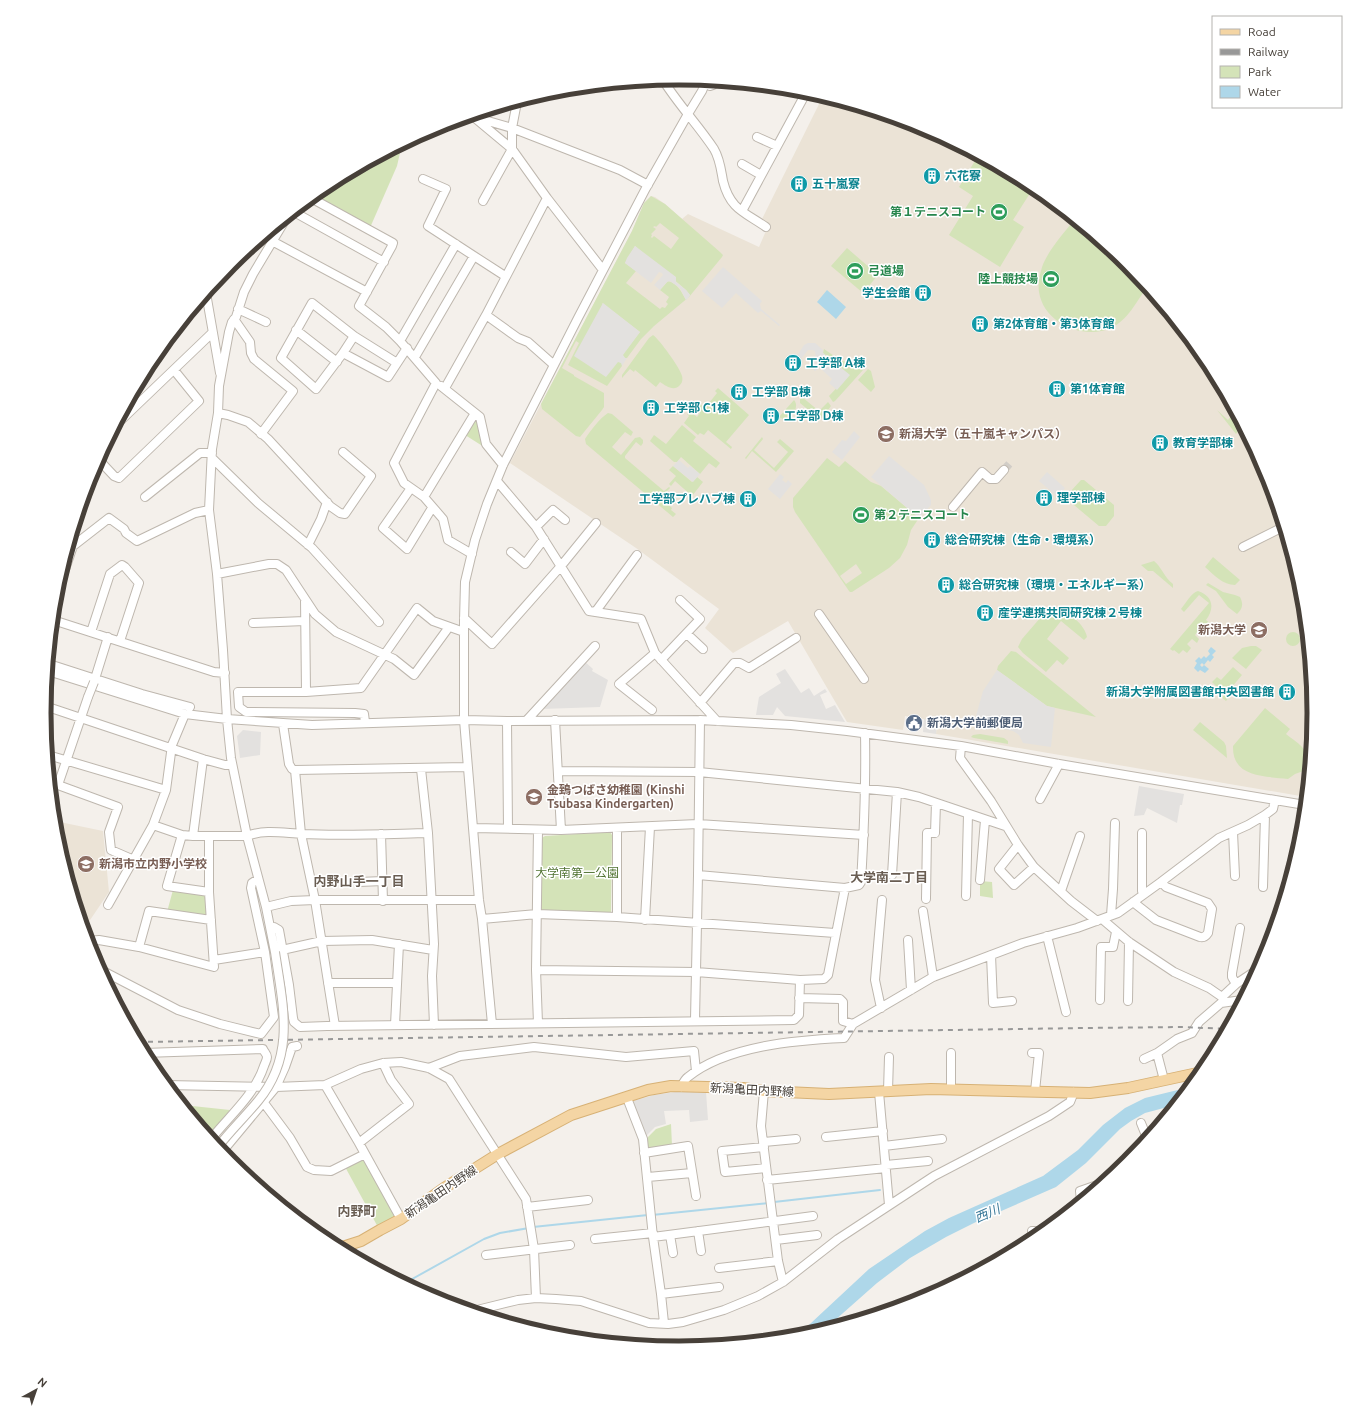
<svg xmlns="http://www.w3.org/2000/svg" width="1358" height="1426" font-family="Ubuntu,'Noto Sans JP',sans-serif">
<rect width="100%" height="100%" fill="#f4f0eb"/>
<path fill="#ebe3d6" d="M823 96 922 126 1032 185 1128 264 1207 360 1266 470 1302 589 1314 713 1306 797 936 734 937 722 924 719 905 716 903 730 847 722 788 621 733 653 705 628 719 609 636 548 510 463 632 231 644 203 651 196 655 197 665 204 682 219 688 214 759 247 769 224 762 219Z
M55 821 103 831 109 892 84 929 56 837Z"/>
<path fill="#d4e3b8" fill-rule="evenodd" d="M402 144 397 166 369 230 314 195 326 185Z
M978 156 1034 187 1013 220 1024 227 1000 267 949 235 973 196 959 187Z
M651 196 665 204 720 252 723 255 722 257 689 297 654 326 641 339 627 358H625L622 355 640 332 602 303 618 361 622 363V366L607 386 568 365 579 343 576 341 562 368 574 375V376L604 393V407L602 410 580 437 576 436 542 409 541 404 632 231 644 203ZM660 223 679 238 671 249 654 236 652 238 651 237 652 235 651 234 656 229 653 227 655 226 656 227ZM635 246 686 290 690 295 686 300C681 291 678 284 668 281L660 290 669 297 666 302 668 304 665 308 662 307 660 309 626 283 636 271 625 263Z
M1074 220 1128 264 1147 287C1137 301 1127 321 1111 328 1084 340 1044 324 1039 292 1038 286 1039 277 1041 271 1044 255 1064 233 1074 220Z
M847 248 878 275 863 293 831 266Z
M653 335C659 339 681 369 682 376 683 380 682 383 680 385 674 392 666 386 660 382L656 387 635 370 634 372 630 369 622 378V375L649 338Z
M824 349 840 360 863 368V370L835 401 833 402 829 396 849 375 823 353Z
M868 369 871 371 875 387 871 392 858 380Z
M718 388 749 415 726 442 732 447 731 449 708 430 704 435 700 433 698 435 684 423 689 416 687 414 690 411 697 417 700 413 696 410 695 407 699 403 705 408 717 393 715 391Z
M802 397 819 411 828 402 831 406 822 418 817 417 800 403V399Z
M794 400C800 407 792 416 785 420L779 417Z
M1217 410 1228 420 1234 412 1242 426 1236 434Z
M608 413 612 414 633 432 631 436 625 432 612 447 621 455 635 438 640 437 643 440V443L641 446 636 442 625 456V458L664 491 669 487 670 488 665 493 669 497 665 502 672 508 671 510 676 514 673 517 586 444 585 439C591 430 599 419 608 413Z
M474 416 481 421 484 447 462 433Z
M682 425 696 437 693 441 720 463 716 468 709 463 700 474 681 457 677 462H674L650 441 654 435 666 444Z
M762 437 763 439 754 450 774 468 788 452 777 442 780 439 794 451 776 472 752 451 746 459 745 458Z
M827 458 839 467 845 461 871 482 881 486 919 518 911 530 907 545 900 558 889 568 852 592H850L849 591 795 512 793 507V498ZM856 564 862 573 846 584 840 576Z
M673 466 692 482 697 477 703 482 692 496 675 481 671 486 669 484 676 476 669 470Z
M1081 480H1084L1114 505V516L1106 526H1099L1068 500 1070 496 1069 493Z
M1213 557 1240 580 1235 585C1223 585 1214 575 1205 567Z
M1154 561C1161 566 1164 577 1173 584V588L1153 571H1148L1141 565Z
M1208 583 1223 592 1235 595 1240 597C1244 605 1242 609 1237 614L1228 607 1216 591 1206 585Z
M1198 591C1213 596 1215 608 1206 620L1212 625 1208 629 1203 626 1195 635 1199 639 1197 643 1192 639 1187 644 1191 648 1187 653 1183 650 1179 654 1174 650 1173 651 1170 649 1209 603 1199 595 1184 612 1181 609C1186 603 1191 593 1198 591Z
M1055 607C1067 611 1085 624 1087 637L1084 640 1061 621 1047 639 1069 658 1063 665 1057 660 1046 672 1023 653 1018 647 1022 639 1047 610Z
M1286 639a7 7 0 1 1 14 0a7 7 0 1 1-14 0Z
M1251 646H1256L1262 650 1246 669 1232 658 1242 648Z
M1011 651 1016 652 1096 717 1047 706 997 670 998 666Z
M1233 667 1242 675 1231 688 1234 691 1226 701 1213 690 1216 686 1212 682 1217 677 1221 680Z
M1265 708 1290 729 1286 734C1302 747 1309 747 1306 770L1295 774 1288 779C1265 776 1232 778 1233 746Z
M1200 722 1224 742 1226 746 1227 758 1193 730Z
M980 734 1004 738 1008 741V744L974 738 971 737 973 735Z
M610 832 612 835 611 914 542 911 541 908 542 838 545 836Z
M980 881 992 882 993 898 980 896Z
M173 890 207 894 208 917 167 912Z
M183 1105 230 1110 211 1139Z
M671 1124 672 1146 648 1148 646 1139 656 1129Z
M365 1154 400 1218 379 1229 344 1165Z"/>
<path fill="#e3e1df" d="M635 246 676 277V282L686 290 690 295 689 297 686 300 680 288 670 281 667 282 660 290 654 285 663 275 662 273 659 272 651 283 625 263 627 258Z
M723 267 762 301 760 304 761 309 780 325 779 326 761 311 758 313 736 293 722 308 702 291Z
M603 303 640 332 623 355 625 358H627L622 366 621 363 618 362 606 377 574 356Z
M808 343H815L823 350V353L850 375 837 390 829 383 832 379 820 368 815 371 809 366 816 359 815 351 812 350H808L801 359 797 356 804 345Z
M854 431 860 437 842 460 832 452 842 440 846 441Z
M889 456 924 485 931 500V505L919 518 871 477Z
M679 460 688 468 690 466 700 474 693 482 673 466Z
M1047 472 1065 488 1058 497 1039 481Z
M780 474 784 477 782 480 786 483 788 480 792 484 780 499 768 489Z
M584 661 593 669 592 671 608 680 600 707 542 709Z
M785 669 801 693 809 688 814 696 825 689 827 692 820 695 826 709 835 705 845 722 785 716 777 707 773 715H756L759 697 781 683 776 674Z
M997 670 1047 706 1055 708 1051 747 1023 743 1019 735 1013 731 974 723 983 691Z
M924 719 937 722 936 734 923 732Z
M243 730 261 732 260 755 240 758 237 736Z
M1139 786 1184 794 1182 805H1180L1177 823 1147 808 1144 815 1134 816Z
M675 1092H706L708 1120 690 1122 689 1110 664 1111 666 1124 655 1127 645 1137 633 1101 654 1095Z"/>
<path fill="#aed7e9" d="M827 290 846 307 836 319 817 302Z
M1211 647 1216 651 1212 655 1214 657 1210 662 1208 660 1204 665 1202 663 1200 665 1202 667 1204 665 1209 669 1205 673 1200 670 1198 672 1194 668 1197 663 1195 661 1199 657 1201 659 1204 656 1206 658 1210 654 1208 651Z
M1190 1087 1175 1105 1145 1113 1131 1121 1120 1129 1086 1163 1056 1187 976 1222 946 1237 910 1258 877 1283 825 1329 803 1336 796 1337 869 1269 925 1231 949 1218 1043 1176 1078 1150 1103 1125 1125 1108 1145 1098Z"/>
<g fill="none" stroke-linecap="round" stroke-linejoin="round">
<path stroke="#aed7e9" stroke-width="2" d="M774 1202 880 1190
M652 1215 769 1203
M533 1227 648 1215
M405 1283 484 1239 500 1233 529 1228"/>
<path stroke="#d1cdc7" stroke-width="8" stroke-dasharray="8 4" stroke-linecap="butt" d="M1004 470 1011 462"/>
<defs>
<path id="minor" d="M663 80C678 104 698 125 714 149 720 159 721 170 723 181 730 209 744 212 766 227
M705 83 710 86 713 85 715 82
M474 117 512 128 620 170 648 185
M476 119 512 149 547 198
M757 137 777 146
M742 164 761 175
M423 179 446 189 428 226 474 256 505 276
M311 198 393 243 392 246 359 306 386 327 400 341 436 383 394 463 404 483 424 497 475 413
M483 201 512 149V128L517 102
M742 211 807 91
M294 212 384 262
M272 241 367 292
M206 293 220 373
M238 309 266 322
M486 315 547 198 603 270
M234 319 250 342 251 353 254 359 293 391 261 434
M296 330 337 362
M400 341 456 244
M343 353 354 336
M415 357 474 256
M397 363 354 336 312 303 281 358 316 389 343 353 388 377 407 348
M441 386 480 417 486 444 503 465
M445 388 486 315 518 338 528 342 554 365
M218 413 228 415 248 422 268 439 330 506 340 513 345 514 371 476 343 452
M116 425 212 333
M212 458 258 503 312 548 379 622
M98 459 114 476 119 478 199 401 174 370
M497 481 536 527 589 611 641 619 655 653 717 721
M411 488 383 528 407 549 432 508
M145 497 200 453H212
M424 497 443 519 448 540 472 554
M953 507 982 472 990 479H996L1004 470
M536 527 553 510 565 520
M308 545 321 519 327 502
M1243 547 1283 527
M511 552 525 564 544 539
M217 574 269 564H277L286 570 315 614 336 632 394 659 414 675 449 627
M55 599 73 546 109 518 124 529 126 533 137 541 195 513 209 510
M305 599 306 692
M596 611 637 555
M819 614 864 679
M464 618 492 644 561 566 596 523
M53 620 214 672 225 673
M253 623 305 621
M91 632 110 574 122 565 125 567 139 583 120 641
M687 634 703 649
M661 660 700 619 680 600
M49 664 142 694 190 707
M48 671 185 714 227 719 312 725 464 720V621L465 582 475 540 487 504 503 465 578 318 646 188 688 114 702 91 706 81
M94 682 108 637
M700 703 734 663H740L749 668 796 638
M45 706 203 759 225 765H232
M652 710 619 684 655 653
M527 720 595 646
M555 720 561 830
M507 721 508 828
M365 722 364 714 355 713 246 712 239 707 238 692H306L361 688 417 608 433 621 464 632
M283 724 289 764 292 769 295 770 467 767
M961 746 960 758 991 801 1018 845 1034 867 1071 901 1097 921
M48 755 166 790
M421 769 428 833 434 944 432 976 434 1025
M295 770 301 834 315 900 335 1026
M558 771 699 772 897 792 919 797 1005 826
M51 783 58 785 88 697
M58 785 118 807 109 832 111 850 134 860
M1040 799 1059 764
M153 825 182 835 193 836H247C265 829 283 833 302 834 344 836 386 834 428 833
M474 828 561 830 698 824 864 835
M617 828V917
M1233 832 1235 876
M1142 833V891L1144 894
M381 834 383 901
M182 835 167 886 209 892
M193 836 203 759
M1018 845 999 869 1014 885 1034 867
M698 875 845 888 859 885 861 882C864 832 866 783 865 733
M892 875 897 792
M980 880 985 820
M359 882 383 881
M1263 887 1265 815
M1061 891 1080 836
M966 896 968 814
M926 899 927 833H935L936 803
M1133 902 1156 920 1200 937C1204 938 1206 936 1208 933L1212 909 1208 903 1166 887 1161 882
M108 905 153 825 166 790 172 745 185 714
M266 907 291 901 315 900H479
M923 911 933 977
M1111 915 1113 889 1115 823
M482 919 537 914 617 917 835 933
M1102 919 1129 942 1174 972 1209 988 1222 997
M645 920 650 827
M271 928 274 927 279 930 289 985 293 1018 294 1022 300 1027 327 1026 794 1020 799 1015 800 980 824 979 828 975 845 888
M1047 936 1066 1012
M908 940 911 990
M88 941 99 940 139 947 214 967 209 892V836
M139 947 149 911 211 920
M282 950 322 941 372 940 433 950
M275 952 266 907 247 836 231 758 227 719 223 650 217 574 209 510 212 449 218 413 219 386 229 332 232 322 236 317 244 292 253 274 287 217
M991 955 993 1003 1012 1001
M214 960 265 952
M99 969 178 1010 220 1024 261 1034 274 1017 265 952 251 888 252 883 258 879
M536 970 696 972 800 980
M328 983H397
M1236 984 1232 977V973L1240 928
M799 998 840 999 843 1002V1021L853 1024
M1100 1000 1101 947H1113L1116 932
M1223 1000 1222 997 1236 984 1260 968
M1128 1001 1129 942
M881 1008 875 980 882 900
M695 1020 698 875 700 720
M538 1023 536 970 538 830
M492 1024 482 919 479 900 464 720 507 721 700 720 791 725 847 731 961 746 1059 764 1305 805
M395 1025 399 944
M144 1053 263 1049C264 1052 267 1054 267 1057 267 1060 265 1063 264 1066 254 1096 230 1115 211 1139
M1032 1053H1039L1035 1091
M1144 1059 1157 1053
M429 1068 460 1056 534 1047 626 1057 694 1051 696 1071
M1164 1080 1157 1053 1177 1039 1192 1033 1199 1022 1221 1003 1242 1000
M167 1085 276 1087 325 1085 361 1069 383 1063 401 1062 429 1068 449 1079 526 1199 534 1249 536 1298
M325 1085 359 1143 401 1219
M681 1087C683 1083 685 1079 688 1077 726 1046 796 1040 844 1038L853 1024 933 977 1023 943 1077 928 1118 913 1161 882 1219 838 1248 825 1265 815 1273 809 1275 800
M951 1089V1053
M764 1091 761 1126 778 1261 783 1282
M888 1091 889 1057
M879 1092 889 1205
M627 1098 643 1139 653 1237 661 1294 664 1323
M264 1103 290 1138 307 1167 314 1170 331 1171 365 1154
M1141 1123 1147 1138
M826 1137 883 1131
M764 1142 796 1139
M359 1143 409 1104 391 1080 383 1063
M884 1146 942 1139
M764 1147 722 1151 725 1172 766 1168
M222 1152 276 1087 285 1067 292 1047 297 1046
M644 1153 688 1146 696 1196
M886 1165 928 1161
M648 1177 692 1173
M767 1180 886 1168
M1081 1201 1080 1191 1103 1183
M527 1207 588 1200
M698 1231 701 1251
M1032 1231H1044
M670 1235 673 1253
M653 1237 813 1216
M595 1239 653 1233
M776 1240 817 1235
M347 1246 351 1254
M486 1255 570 1245
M719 1268 778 1261
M661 1294 719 1287
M473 1311 518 1300 536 1298 556 1299 581 1301 649 1323 668 1324 683 1322 724 1310 758 1296 783 1282 838 1239 934 1176 1049 1116 1070 1102 1074 1092"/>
<path id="major" d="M339 1248 361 1241 380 1230 401 1219 444 1188 498 1154 571 1115 648 1090 671 1086 743 1088 764 1091 829 1094 931 1089 1090 1093 1128 1088 1202 1072"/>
</defs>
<use href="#minor" stroke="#beb7ae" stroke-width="10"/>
<use href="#major" stroke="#d7b175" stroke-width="12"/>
<use href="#minor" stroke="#fff" stroke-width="8"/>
<use href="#major" stroke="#f4d5a4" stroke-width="10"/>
<path stroke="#989898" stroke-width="2" stroke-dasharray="5 5" stroke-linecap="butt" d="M138 1042 1085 1028 1184 1027 1227 1029"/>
<defs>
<path id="minor-bridge" d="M88 697 94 682
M218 1147C230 1131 245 1117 258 1101 296 1055 283 1006 275 952"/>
</defs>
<use href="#minor-bridge" stroke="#beb7ae" stroke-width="10" stroke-linecap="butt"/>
<use href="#minor-bridge" stroke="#fff" stroke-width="8"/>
</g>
<defs>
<symbol id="building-disc" viewBox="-11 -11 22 22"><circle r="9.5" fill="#0f9aa8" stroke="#fff"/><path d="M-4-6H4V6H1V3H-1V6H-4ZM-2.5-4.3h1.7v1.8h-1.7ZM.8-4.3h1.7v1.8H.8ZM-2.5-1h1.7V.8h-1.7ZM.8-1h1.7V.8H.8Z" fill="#fff"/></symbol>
<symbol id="stadium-disc" viewBox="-11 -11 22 22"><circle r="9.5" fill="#2e9e5b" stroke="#fff"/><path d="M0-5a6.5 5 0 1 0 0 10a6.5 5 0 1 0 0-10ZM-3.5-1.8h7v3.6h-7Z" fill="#fff"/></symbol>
<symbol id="university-disc" viewBox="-11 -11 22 22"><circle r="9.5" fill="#8d6e63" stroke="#fff"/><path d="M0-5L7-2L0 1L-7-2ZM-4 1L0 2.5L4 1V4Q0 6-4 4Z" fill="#fff"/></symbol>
<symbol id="civic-disc" viewBox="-11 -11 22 22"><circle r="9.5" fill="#5c6f8a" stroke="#fff"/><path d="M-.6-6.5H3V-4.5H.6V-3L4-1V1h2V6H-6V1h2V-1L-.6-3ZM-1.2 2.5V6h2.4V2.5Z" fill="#fff"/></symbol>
<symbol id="school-disc" viewBox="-11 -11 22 22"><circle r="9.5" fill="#8d6e63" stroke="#fff"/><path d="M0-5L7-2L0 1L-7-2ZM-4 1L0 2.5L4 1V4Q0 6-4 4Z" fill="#fff"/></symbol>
</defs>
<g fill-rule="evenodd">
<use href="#building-disc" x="922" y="166" width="20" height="20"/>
<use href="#building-disc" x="789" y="174" width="20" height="20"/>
<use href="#stadium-disc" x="989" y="202" width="20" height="20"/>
<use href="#stadium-disc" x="845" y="261" width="20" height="20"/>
<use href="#stadium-disc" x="1041" y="269" width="20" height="20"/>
<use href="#building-disc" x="913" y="283" width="20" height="20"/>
<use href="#building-disc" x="970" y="314" width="20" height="20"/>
<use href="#building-disc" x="783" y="353" width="20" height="20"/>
<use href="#building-disc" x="1047" y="379" width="20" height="20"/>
<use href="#building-disc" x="729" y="382" width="20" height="20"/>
<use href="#building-disc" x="641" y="398" width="20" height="20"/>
<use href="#building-disc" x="761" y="406" width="20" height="20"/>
<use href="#university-disc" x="876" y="424" width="20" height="20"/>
<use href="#building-disc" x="1150" y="433" width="20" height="20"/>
<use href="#building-disc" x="1034" y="488" width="20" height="20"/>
<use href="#building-disc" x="738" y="489" width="20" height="20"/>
<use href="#stadium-disc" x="851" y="505" width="20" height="20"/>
<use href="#building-disc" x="922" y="530" width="20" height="20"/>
<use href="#building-disc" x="936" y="575" width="20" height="20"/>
<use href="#building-disc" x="975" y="603" width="20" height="20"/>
<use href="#university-disc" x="1249" y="620" width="20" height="20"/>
<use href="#building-disc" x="1277" y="682" width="20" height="20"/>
<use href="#civic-disc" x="904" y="713" width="20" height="20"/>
<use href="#school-disc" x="524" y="787" width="20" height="20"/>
<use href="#school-disc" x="76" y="854" width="20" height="20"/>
</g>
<g text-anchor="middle" stroke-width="3" stroke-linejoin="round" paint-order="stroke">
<g font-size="12" font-weight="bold" fill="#0d838f" stroke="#fff" text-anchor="start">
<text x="945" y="180">六花寮</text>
<text x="812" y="188">五十嵐寮</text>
<text x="910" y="297" text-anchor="end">学生会館</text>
<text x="993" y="328">第2体育館・第3体育館</text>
<text x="806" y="367">工学部 A棟</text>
<text x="1070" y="393">第1体育館</text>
<text x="752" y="396">工学部 B棟</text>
<text x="664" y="412">工学部 C1棟</text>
<text x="784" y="420">工学部 D棟</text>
<text x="1173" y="447">教育学部棟</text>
<text x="1057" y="502">理学部棟</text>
<text x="735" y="503" text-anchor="end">工学部プレハブ棟</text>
<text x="945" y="544">総合研究棟（生命・環境系）</text>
<text x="959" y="589">総合研究棟（環境・エネルギー系）</text>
<text x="998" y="617">産学連携共同研究棟２号棟</text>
<text x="1274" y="696" text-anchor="end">新潟大学附属図書館中央図書館</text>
</g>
<g font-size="12" font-weight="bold" fill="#27864d" stroke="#fff" text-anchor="end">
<text x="986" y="216">第１テニスコート</text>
<text x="868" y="275" text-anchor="start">弓道場</text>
<text x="1038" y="283">陸上競技場</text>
<text x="874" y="519" text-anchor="start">第２テニスコート</text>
</g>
<g font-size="12" font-weight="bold" fill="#785e54" stroke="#fff" text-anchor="start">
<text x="899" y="438">新潟大学（五十嵐キャンパス）</text>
<text x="1246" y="634" text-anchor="end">新潟大学</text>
<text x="547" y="794">金鵄つばさ幼稚園 (Kinshi<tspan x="547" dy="14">Tsubasa Kindergarten)</tspan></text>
<text x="99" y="868">新潟市立内野小学校</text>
</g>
<g font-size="12" font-weight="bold" fill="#4e5e75" stroke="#fff" text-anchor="start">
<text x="927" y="727">新潟大学前郵便局</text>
</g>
<g font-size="12" fill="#517332" stroke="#fff">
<text x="577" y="877">大学南第一公園</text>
</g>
<g font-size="12" fill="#474039" stroke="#fff">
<text transform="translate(752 1090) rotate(3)" y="4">新潟亀田内野線</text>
<text transform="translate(441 1192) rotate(-34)" y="4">新潟亀田内野線</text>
</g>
<g font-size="13" font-weight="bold" fill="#695d52" stroke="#fff">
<text x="889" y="882">大学南二丁目</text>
<text x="359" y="886">内野山手一丁目</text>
<text x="357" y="1216">内野町</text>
</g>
<g font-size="13" font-style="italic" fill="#3a7999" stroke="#fff">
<text transform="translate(987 1213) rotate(-23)" y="5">西川</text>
</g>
</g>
<path d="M0 0H1358V1426H0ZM51 713a628 628 0 1 1 1256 0a628 628 0 1 1-1256 0Z" fill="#fff" fill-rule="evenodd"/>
<path fill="none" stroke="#474039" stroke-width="5" d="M51 713a628 628 0 1 1 1256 0a628 628 0 1 1-1256 0Z"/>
<rect x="1212" y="16" width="130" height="92" fill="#ffffff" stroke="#b5b3b0"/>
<rect x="1220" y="29" width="20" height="6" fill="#f4d5a4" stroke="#b5b3b0"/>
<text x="1248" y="36" font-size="12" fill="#474039">Road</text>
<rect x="1220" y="49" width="20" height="6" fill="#989898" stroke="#b5b3b0"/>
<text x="1248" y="56" font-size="12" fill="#474039">Railway</text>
<rect x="1220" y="66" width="20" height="12" fill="#d4e3b8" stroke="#b5b3b0"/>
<text x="1248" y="76" font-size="12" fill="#474039">Park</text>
<rect x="1220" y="86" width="20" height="12" fill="#aed7e9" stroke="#b5b3b0"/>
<text x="1248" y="96" font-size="12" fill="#474039">Water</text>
<g transform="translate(36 1390) rotate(40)" stroke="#ffffff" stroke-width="3" paint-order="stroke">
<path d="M0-3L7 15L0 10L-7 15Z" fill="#474039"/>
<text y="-6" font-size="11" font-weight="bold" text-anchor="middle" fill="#474039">N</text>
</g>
</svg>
